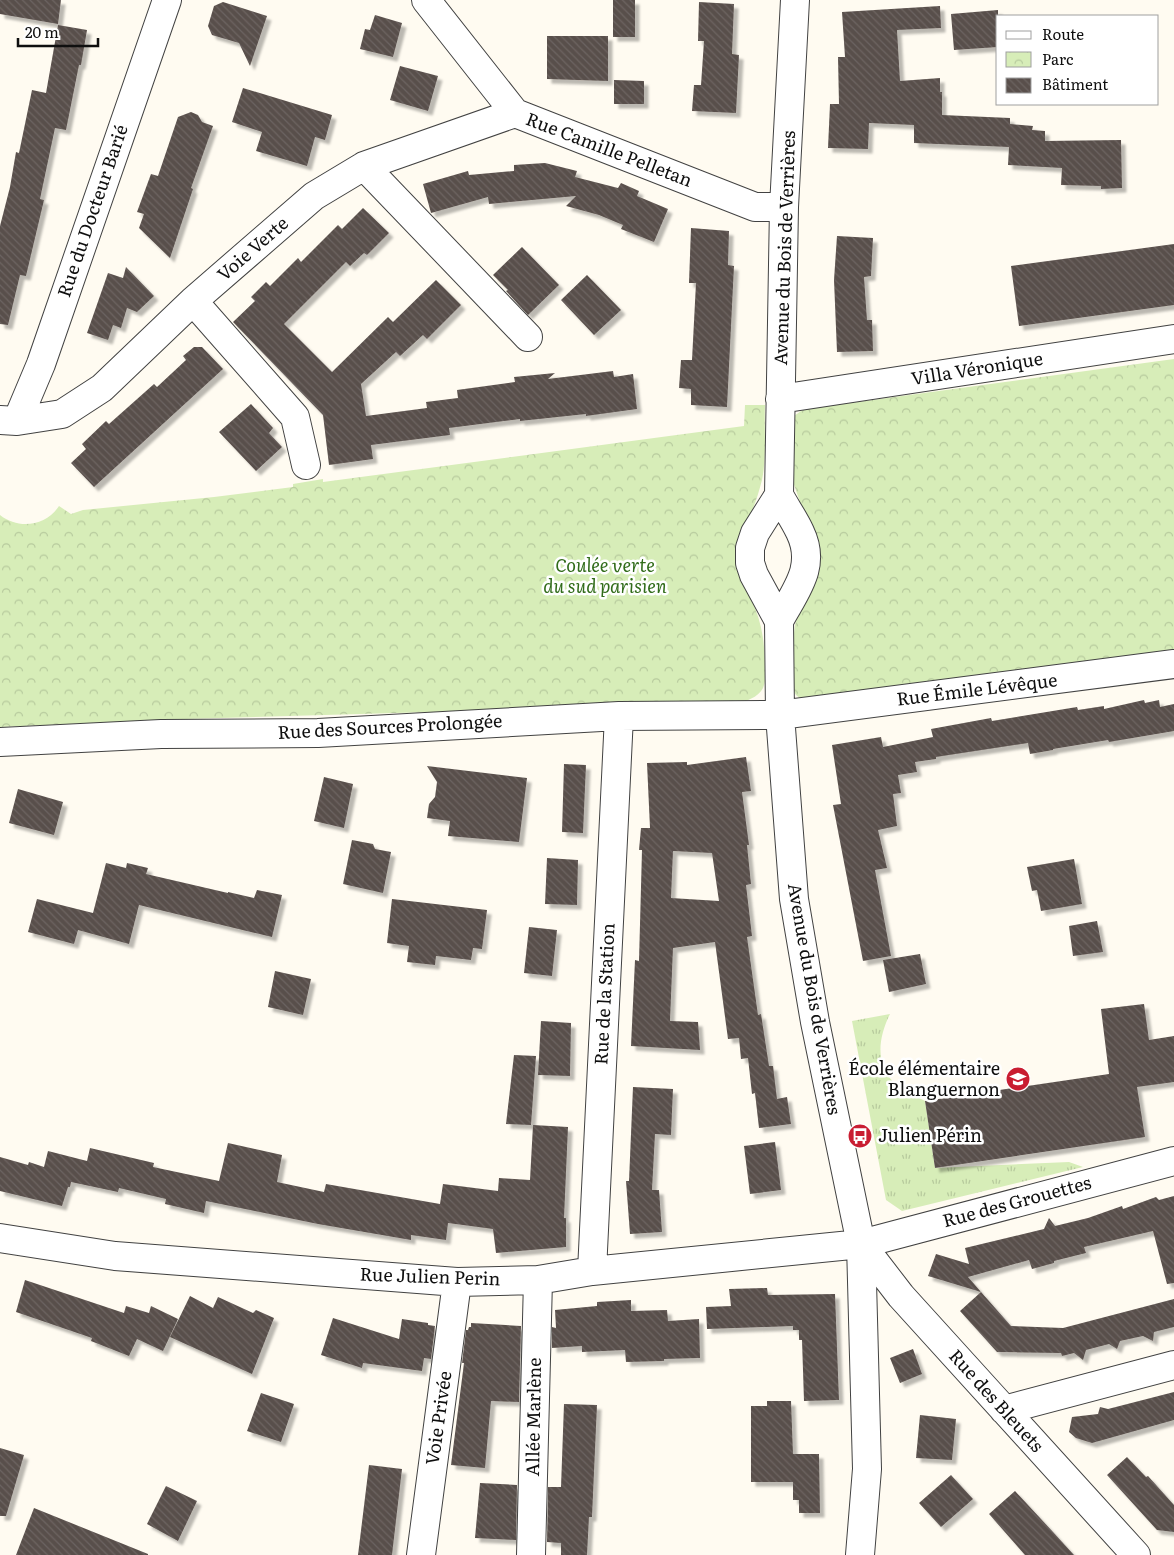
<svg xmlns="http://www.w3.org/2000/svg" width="1174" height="1555" font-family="Literata,serif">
<defs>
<pattern id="grass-tufts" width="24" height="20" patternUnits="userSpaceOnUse" patternTransform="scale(1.25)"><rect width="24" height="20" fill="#d7edb8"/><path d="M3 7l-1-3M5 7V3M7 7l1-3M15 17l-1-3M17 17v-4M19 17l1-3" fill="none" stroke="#b7ca9d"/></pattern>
<pattern id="park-crowns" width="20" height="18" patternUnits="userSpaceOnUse" patternTransform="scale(1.25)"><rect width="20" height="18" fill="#d7edb8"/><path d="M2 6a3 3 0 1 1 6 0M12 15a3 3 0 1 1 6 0" fill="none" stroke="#b7ca9d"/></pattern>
<pattern id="building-back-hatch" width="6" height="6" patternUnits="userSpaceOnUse" patternTransform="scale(1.25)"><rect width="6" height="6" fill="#594f4b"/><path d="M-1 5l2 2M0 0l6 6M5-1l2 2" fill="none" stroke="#6c6461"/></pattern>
<filter id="shadow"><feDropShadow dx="4.5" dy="4.5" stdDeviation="1" flood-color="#0004"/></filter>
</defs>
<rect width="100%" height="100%" fill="#fffbf1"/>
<path fill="url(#grass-tufts)" d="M890 1014C878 1038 874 1067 898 1086 906 1092 916 1096 925 1101L935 1168 1069 1162 1083 1167 902 1211 886 1200 852 1021Z"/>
<path fill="url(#park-crowns)" d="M1174 359V655L801 699 796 695 793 690 792 649 795 625 800 609 817 572 820 557 818 544 800 502 792 479 794 416 801 411 806 409Z
M745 405H765C764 429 767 456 762 480 756 504 746 527 736 549 735 572 748 588 755 608 763 628 765 648 765 669 765 674 766 680 764 685 762 695 749 700 741 703L186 719 0 727V515C19 530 46 526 59 506L71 514 83 510 214 497 293 487V484L323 479V482L744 426Z"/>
<path fill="url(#building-back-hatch)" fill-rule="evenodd" filter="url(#shadow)" d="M0 0H61L58 24 0 14Z
M613 0H635V37H613Z
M223 2 267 16 250 66 239 43 212 35 208 26 214 6Z
M699 2 734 4 732 54 739 55 736 113 692 111 694 85H701L704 41H698Z
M940 6 941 28 897 30 900 81 940 78V92H942V115L1010 118V124L1033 126 1032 130 1045 131V141L1121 140 1122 188 1101 189V186L1061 185 1062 168 1008 165 1009 147 914 143V125L869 123 868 149 828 148 830 104H839L838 57H845L842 12Z
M998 10V47L954 50 951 14Z
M375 15 402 23 393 57 360 49 365 29 370 30Z
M58 25 87 30 81 65H79L66 130 55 128 40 199 44 200 26 276 20 275 8 325 0 324V226L10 187 16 152 19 153 32 90 46 93Z
M547 36H608V81L547 79Z
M400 66 438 76 428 111 390 100Z
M614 80 644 81V104H614Z
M243 88 332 115 325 140 315 137 307 166 256 151 262 132 232 122Z
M191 112 198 115 202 122 213 126 191 188 193 189 170 258 139 228 144 214 137 212 151 174 158 176 178 117Z
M545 163 577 171 575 177 618 188 621 183 639 191 637 196 668 209 654 242 621 229 623 225 599 215 566 206 576 196 489 204 488 197 431 213 423 184 468 171 469 175 514 171V165Z
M363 208 389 233 367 255 364 253 350 266 346 262 284 324 332 372 388 317 393 322 436 280 461 305 427 339 423 335 400 356 396 352 361 384 366 416 427 408 426 402 458 398 457 390 515 382 514 377 555 373 548 379 613 371 614 377 633 374 637 409 586 416V414L520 421V419L449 428 450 435 371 445 373 459 329 465 323 415 233 322 255 301 251 297 266 282 270 286 298 258 301 262 338 225 342 229Z
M691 228 729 231 728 265 734 266 727 407 691 405V389L679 388 681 360H692L696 283H689Z
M837 236 873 238 871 276 864 277 867 320H872L873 351 837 352 834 280Z
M1174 244V305L1019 326 1011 266Z
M522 247 559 285 528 315 506 291 508 290 493 275Z
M126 267 154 296 137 312 127 308 121 328 113 325 108 340 87 333 108 273 123 278Z
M587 275 621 310 594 335 561 300Z
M194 347H202L223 369 94 487 71 463 86 449 82 444 106 421 109 424 154 384 157 387 186 360 183 356Z
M251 404 273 428 269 433 282 447 256 471 219 432Z
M1144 700 1145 703 1159 700 1160 707 1174 704V731L1109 742 1108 740 1053 749V750L1030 754 1028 743 936 757V759L915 762 917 772 898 775 901 793 893 794 897 826 878 830 887 868 875 870 891 956 863 961 833 805 841 804 832 745 881 737 883 747 933 737 931 729 991 718 992 721 1077 707 1078 710 1104 706V709Z
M746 757 751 791 742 792 749 845H747L751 884 746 885 752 936 747 937 758 1015 761 1014 769 1066H773L777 1099 787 1097 791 1124 759 1128 755 1093 752 1094 748 1058 741 1059 739 1038 728 1039 715 942 673 948 670 1021 698 1022 700 1050 631 1046 635 960 639 961 642 850H639L641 828H650L647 763 687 762V765ZM673 851 712 853 719 901 671 898Z
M564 764 586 765 583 833 562 832Z
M427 766 527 778 519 842 448 836 450 821 427 818 429 804 435 797 437 782Z
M324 777 353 784 344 828 314 821Z
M18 789 63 802 54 835 9 823Z
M352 840 373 844 375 849 391 852 383 893 343 884Z
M547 858 578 860 577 905 545 904Z
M1074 859 1082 904 1041 911 1037 890 1032 891 1027 867Z
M106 863 126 868 127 863 148 868 146 874 228 893V892L254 898 257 890 282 895 272 937 139 905 129 944 78 930 74 944 28 932 37 899 93 913Z
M392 899 487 910 482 949 473 948 471 960 436 956 435 965 407 962 409 946 387 943Z
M1097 921 1103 952 1073 956 1069 926Z
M529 927 557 930 552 976 524 973Z
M920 954 926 984 889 992 883 960Z
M275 971 311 979 303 1015 268 1007Z
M1144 1004 1149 1040 1174 1036V1082L1137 1087 1145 1137 935 1168 925 1101 1109 1074 1101 1009Z
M541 1021 571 1023 570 1076 538 1075Z
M514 1055 536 1056 531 1125 506 1124Z
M633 1087 673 1089 671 1135 655 1134 652 1190H659L662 1232 630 1234 626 1181H629Z
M533 1125 568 1127 564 1218H566V1247L496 1253 493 1229 448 1223 446 1240 411 1235V1240L318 1224 206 1201 204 1213 165 1204 166 1199 119 1188 118 1192 71 1182 70 1187H68L62 1206 0 1191V1157L28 1165 29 1162 44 1167 48 1151 87 1161 90 1148 154 1163 153 1167 219 1181 228 1143 282 1155 277 1182 324 1192 326 1184 440 1204 443 1184 498 1191 499 1178 530 1180Z
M775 1142 781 1190 750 1194 744 1146Z
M1174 1196V1283L1167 1284 1153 1231 1084 1247 1086 1253 1054 1261V1263L1032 1269 1029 1260 968 1277 981 1292 928 1276 936 1254 969 1264 965 1248 1044 1229 1049 1218 1055 1226 1088 1218 1122 1206 1123 1209 1156 1197 1159 1200Z
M25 1280 124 1313 126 1306 149 1313 151 1306 178 1319 163 1351 137 1339 129 1356 91 1341 92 1338 16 1312Z
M767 1288 768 1295 835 1294 839 1400 804 1401 802 1340H799V1330H793V1326L707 1329 706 1307 731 1306 729 1289Z
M981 1292 1011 1326 1063 1328 1174 1299V1327L1154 1332 1153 1341 1143 1336 1120 1341 1117 1349 1109 1344 1086 1350 1083 1360 1074 1353 1062 1356 1061 1353 997 1352 960 1311Z
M190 1296 213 1308 218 1297 253 1313 256 1310 274 1318 252 1374 170 1337Z
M631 1300V1311L667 1310 668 1321 699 1319 700 1358 664 1359V1361L626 1362 625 1350 582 1352V1346L552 1348V1327L556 1328 555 1310 597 1306V1302Z
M333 1318 399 1339 402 1319 428 1323V1325L435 1326 431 1359 424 1358 422 1371 363 1363 362 1368 321 1355Z
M471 1323 521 1326 519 1402 491 1401 485 1468 451 1465 464 1363H462L466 1330H468L469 1327H471Z
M913 1349 922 1374 900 1383 890 1358Z
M1174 1392V1420L1092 1443 1076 1438 1069 1432 1072 1417 1098 1414 1100 1407 1108 1409Z
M261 1393 294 1404 281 1442 247 1431Z
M767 1401H791L793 1454H819L820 1513H799V1500H793V1482H751V1406H767Z
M564 1404 597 1405 592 1517H589L587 1555H561V1543L547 1542 548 1487H561Z
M920 1415 956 1419 952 1460 916 1458Z
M0 1448 24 1455 6 1516H0Z
M1127 1457 1146 1477 1148 1476 1174 1505V1532L1157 1530 1107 1475Z
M369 1465 402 1469 392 1555H358Z
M951 1475 973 1499 941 1527 919 1503Z
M480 1483 517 1485 516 1540 475 1538Z
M166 1486 197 1501 178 1541 147 1524Z
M1015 1491 1053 1532 1074 1555H1025L989 1514Z
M34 1508 148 1554V1555H16Z"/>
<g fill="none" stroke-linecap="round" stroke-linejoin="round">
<defs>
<path id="minor" d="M426 0 515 113 755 207H784
M364 166 528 337
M193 301 295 417 306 465
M780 399 1174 339
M0 420 17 421 62 414 102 388 193 301 314 196 364 166 515 113
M17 421 41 364 167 0
M779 495 755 533 750 548V563L754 575 779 621 780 715 794 899 815 1022 861 1244 867 1469 860 1555
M779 495 784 207 795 0
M779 495C786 508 794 519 800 532 817 567 795 591 779 621
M0 742 161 734 318 733 619 716 780 715 1174 664
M0 1238 115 1256 457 1282 538 1280 592 1271 861 1244 1174 1161
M861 1244 901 1296 1136 1555
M592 1271 619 716
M1004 1410 1174 1365
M421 1555 457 1282
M531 1555 538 1280"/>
</defs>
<use href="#minor" stroke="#424242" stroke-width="30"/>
<use href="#minor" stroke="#fff" stroke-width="28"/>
</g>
<defs>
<symbol id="school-disc" viewBox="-11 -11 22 22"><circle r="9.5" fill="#c91d31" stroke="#fff"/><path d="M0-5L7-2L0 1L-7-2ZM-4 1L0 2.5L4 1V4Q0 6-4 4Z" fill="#fff"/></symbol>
<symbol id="bus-disc" viewBox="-11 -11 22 22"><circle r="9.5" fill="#c91d31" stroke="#fff"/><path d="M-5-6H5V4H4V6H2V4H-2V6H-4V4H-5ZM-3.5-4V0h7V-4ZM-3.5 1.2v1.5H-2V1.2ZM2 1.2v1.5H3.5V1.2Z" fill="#fff"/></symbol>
</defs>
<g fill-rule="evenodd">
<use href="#school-disc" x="1004" y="1065" width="28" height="28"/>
<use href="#bus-disc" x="846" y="1122" width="28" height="28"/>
</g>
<g text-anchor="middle" stroke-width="5" stroke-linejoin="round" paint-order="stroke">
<g font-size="18" fill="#0f0f0f" stroke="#fff">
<text transform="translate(609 150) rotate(21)" y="6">Rue Camille Pelletan</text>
<text transform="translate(93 211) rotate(-71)" y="6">Rue du Docteur Barié</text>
<text transform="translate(785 248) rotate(-88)" y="6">Avenue du Bois de Verrières</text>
<text transform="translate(253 249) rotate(-41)" y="6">Voie Verte</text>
<text transform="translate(977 369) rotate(-9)" y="6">Villa Véronique</text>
<text transform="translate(977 690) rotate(-7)" y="6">Rue Émile Lévêque</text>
<text transform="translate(390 727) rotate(-3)" y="6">Rue des Sources Prolongée</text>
<text transform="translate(605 994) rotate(-87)" y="6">Rue de la Station</text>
<text transform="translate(814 999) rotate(80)" y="6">Avenue du Bois de Verrières</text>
<text transform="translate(1017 1202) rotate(-15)" y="6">Rue des Grouettes</text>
<text transform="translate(430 1277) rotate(2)" y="6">Rue Julien Perin</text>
<text transform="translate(996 1401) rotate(48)" y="6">Rue des Bleuets</text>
<text transform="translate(534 1417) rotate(-89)" y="6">Allée Marlène</text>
<text transform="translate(439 1418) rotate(-82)" y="6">Voie Privée</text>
</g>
<g font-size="18" font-style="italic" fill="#316c1a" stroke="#fff">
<text x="605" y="572">Coulée verte<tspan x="605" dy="21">du sud parisien</tspan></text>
</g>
<g font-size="18" fill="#0f0f0f" stroke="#fff" text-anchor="end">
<text x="1000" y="1075">École élémentaire<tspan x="1000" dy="21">Blanguernon</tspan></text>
<text x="878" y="1142" text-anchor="start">Julien Périn</text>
</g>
</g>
<rect x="996" y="15" width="162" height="90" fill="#ffffff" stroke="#9f9f9f"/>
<rect x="1006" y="31" width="25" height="8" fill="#ffffff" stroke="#9f9f9f"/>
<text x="1042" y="40" font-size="15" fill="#0f0f0f">Route</text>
<rect x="1006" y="52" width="25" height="15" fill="url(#park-crowns)" stroke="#9f9f9f"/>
<text x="1042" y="65" font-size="15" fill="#0f0f0f">Parc</text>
<rect x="1006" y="78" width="25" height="15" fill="url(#building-back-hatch)" stroke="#9f9f9f"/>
<text x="1042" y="90" font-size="15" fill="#0f0f0f">Bâtiment</text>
<path d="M18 38v8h80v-8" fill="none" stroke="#0f0f0f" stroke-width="2.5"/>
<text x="25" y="38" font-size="15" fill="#0f0f0f" stroke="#ffffff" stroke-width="4" paint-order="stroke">20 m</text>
</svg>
